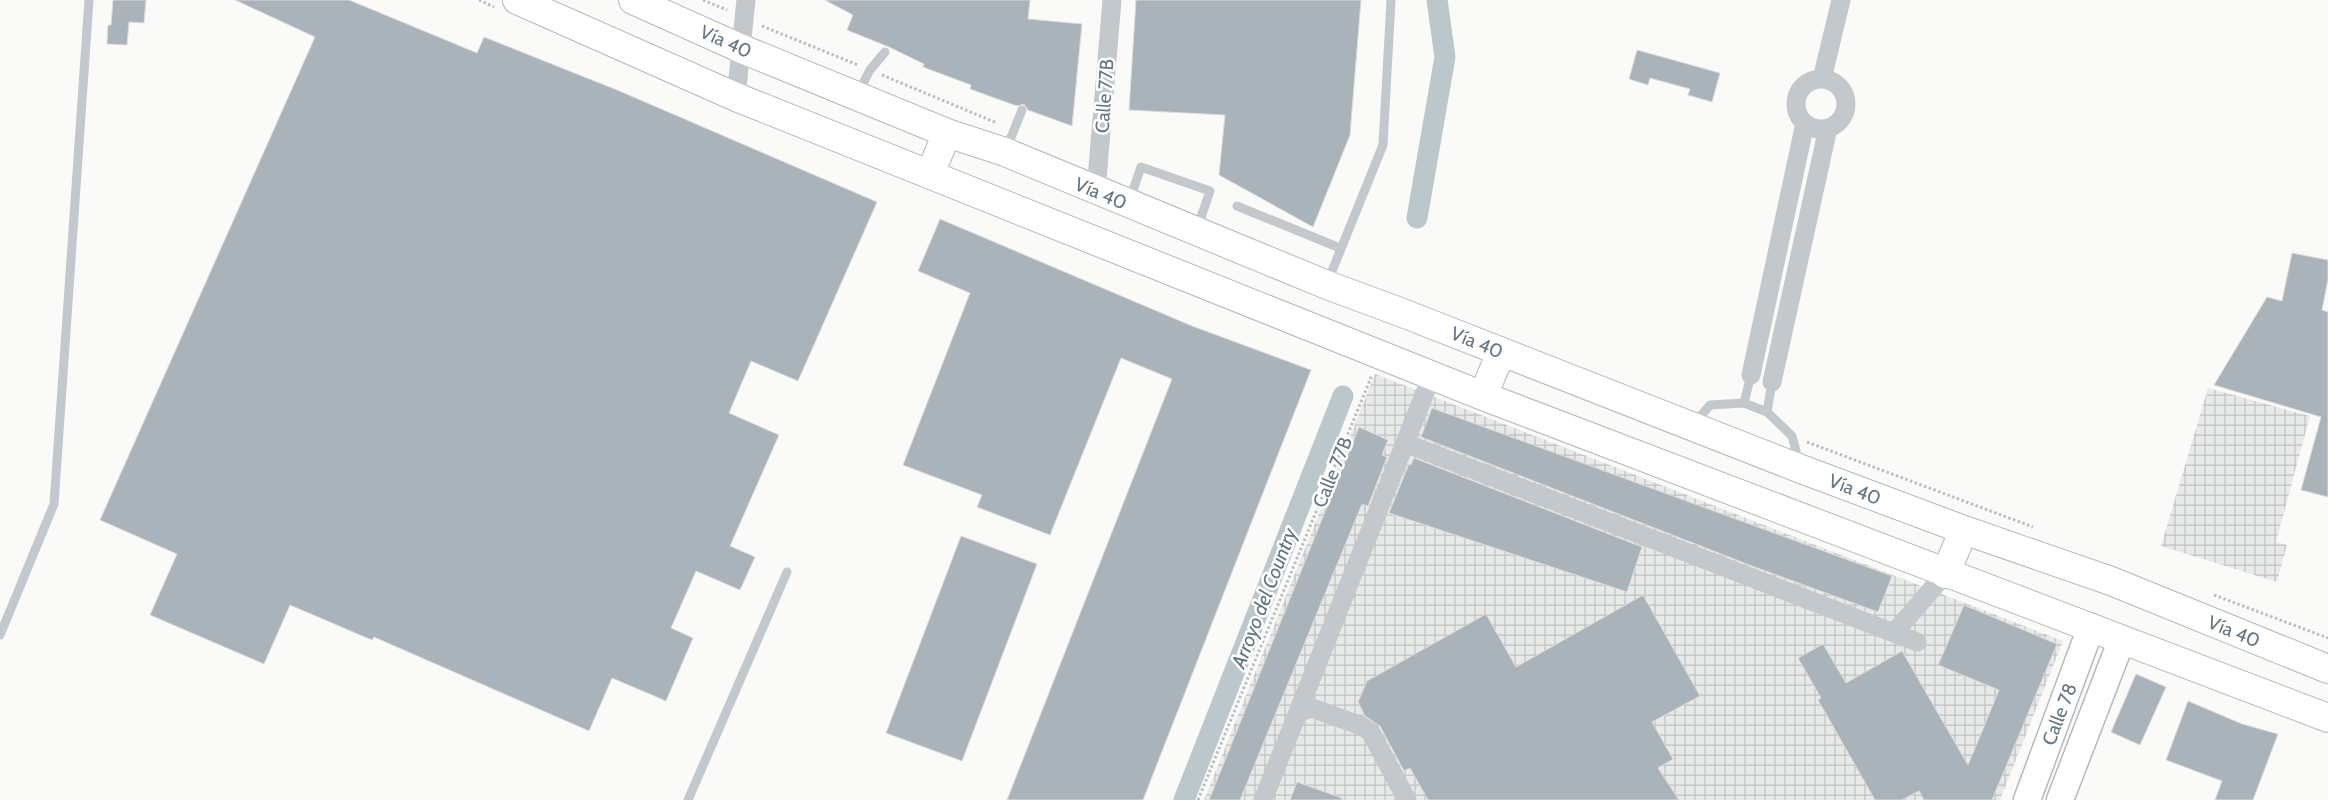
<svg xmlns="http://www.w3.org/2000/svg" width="2328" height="800" font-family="Cabin,sans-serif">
<defs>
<pattern id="industrial-grid" width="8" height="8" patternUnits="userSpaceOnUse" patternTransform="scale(1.25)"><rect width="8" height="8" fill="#e8e9e9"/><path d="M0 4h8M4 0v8" fill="none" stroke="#c0c1c2"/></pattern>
</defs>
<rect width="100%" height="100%" fill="#fafaf8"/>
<path fill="url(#industrial-grid)" d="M1375 374 2063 641 2000 800H1204Z
M2208 388 2310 416 2276 542 2287 545 2277 582 2161 546Z"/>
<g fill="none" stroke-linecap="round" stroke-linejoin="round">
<path stroke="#bbc7cb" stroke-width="21" d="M1417 218 1445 57 1437 0
M1184 800 1343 396"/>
</g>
<path fill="#aab3b9" stroke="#dcdcda" d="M113 0H146L144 23 129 22 127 45 107 44 108 25H111Z
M235 0H349L477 53 484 37 617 90 877 202 798 381 751 361 729 413 779 435 730 546 755 557 740 590 696 571 671 628 693 638 666 701 612 678 589 731 374 637 372 640 290 605 264 664 150 615 177 554 100 520 315 37Z
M825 0H1030L1028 19 1082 24 1072 126 1028 110 1024 104 1017 106 970 89 971 85 923 67 924 64 889 47 847 30 853 15Z
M1136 0H1361L1350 135 1313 227 1219 175 1225 115 1129 110Z
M1637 50 1720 73 1712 102 1688 95 1690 89 1650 78 1648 85 1629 79Z
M940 219 1192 326 1311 370 1143 800H1007L1172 379 1121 358 1050 535 977 507 982 495 903 465 970 293 918 271Z
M2292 253 2328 260V279L2322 310 2328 312V497L2301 490 2321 417 2214 385 2267 297 2282 301Z
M1432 408 1892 576 1878 612 1752 566 1421 437Z
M1359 427 1388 440 1382 455 1387 457 1368 506 1362 504 1240 800H1209Z
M1414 458 1642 547 1627 592 1389 513 1409 464 1411 465Z
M961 536 1037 564 962 761 886 733Z
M1643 595 1700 696 1652 722 1673 759 1658 768 1679 800H1428L1410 768 1404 771 1380 726 1365 716 1358 702 1367 681 1486 614 1516 667Z
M1964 605 2057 644 1992 800H1924L1919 791 1902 800H1875L1818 700 1821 698 1798 658 1823 644 1846 683 1902 651 1968 765 1999 690 1938 665Z
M2136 674 2166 687 2140 745 2111 732Z
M2188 701 2242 724 2278 734 2253 800H2215L2222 781 2166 760Z
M1297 782 1342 798V800H1290Z"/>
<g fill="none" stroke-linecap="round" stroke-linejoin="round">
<defs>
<path id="secondary" d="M2027 800 2091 627
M2060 800 2122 639"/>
<path id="trunk" d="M517 0 736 97 1483 396 2328 718
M633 0 742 49 947 133 1005 152 1327 285 1400 312 1801 469 1964 530 2111 581 2328 669
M930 174 947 133
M1483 396 1501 352
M1945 574 1964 530"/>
</defs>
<use href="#secondary" stroke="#b3babf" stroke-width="29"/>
<use href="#trunk" stroke="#b4b9bd" stroke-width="30"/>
<path stroke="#bbbfc2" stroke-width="3" stroke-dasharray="2.5 2.5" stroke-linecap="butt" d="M479 0 494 7
M703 0 727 10
M762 26 858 65
M882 75 997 123
M1807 442 2033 527
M2214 595 2328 638
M1198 800 1372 375"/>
<path stroke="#c3c8cc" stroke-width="9" d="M858 93 870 70 885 52
M1006 150 1022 110
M1130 199 1141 167 1210 191 1197 229
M1237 206 1340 248
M1328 281 1383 145 1391 0
M1772 382 1767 412 1792 436 1799 462
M1744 403 1767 412
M1694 424 1710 405 1744 403 1751 375
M0 635 54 504 89 0
M688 800 787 572"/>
<path stroke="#c3c8cc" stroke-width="19" d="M1822 79 1841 0
M1796 104a25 25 0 1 1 50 0a25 25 0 1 1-50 0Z
M736 97 746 0
M1096 191 1112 0
M1751 375 1805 123
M1772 382 1828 128
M1405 443 1432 375
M1894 633 1945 574
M1298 712 1312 708 1359 725 1370 731 1407 800
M1263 800 1405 443 1917 642"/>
<use href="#secondary" stroke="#fff" stroke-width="26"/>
<use href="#trunk" stroke="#fff" stroke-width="28"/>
</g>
<g text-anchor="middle" stroke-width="5" stroke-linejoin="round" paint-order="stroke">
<g font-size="19" fill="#657683" stroke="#fff">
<text transform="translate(726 41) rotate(24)" y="7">Vía 40</text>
<text transform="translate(1104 96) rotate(-86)" y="7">Calle 77B</text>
<text transform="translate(1101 193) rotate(23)" y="7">Vía 40</text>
<text transform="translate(1477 342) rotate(22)" y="7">Vía 40</text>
<text transform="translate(1332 472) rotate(-68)" y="7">Calle 77B</text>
<text transform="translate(1855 489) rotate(21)" y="7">Vía 40</text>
<text transform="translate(2234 631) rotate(22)" y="7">Vía 40</text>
<text transform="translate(2059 714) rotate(-69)" y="7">Calle 78</text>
</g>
<g font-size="20" font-style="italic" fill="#60757c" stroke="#fff">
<text transform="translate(1264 598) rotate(-69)" y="7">Arroyo del Country</text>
</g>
</g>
</svg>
